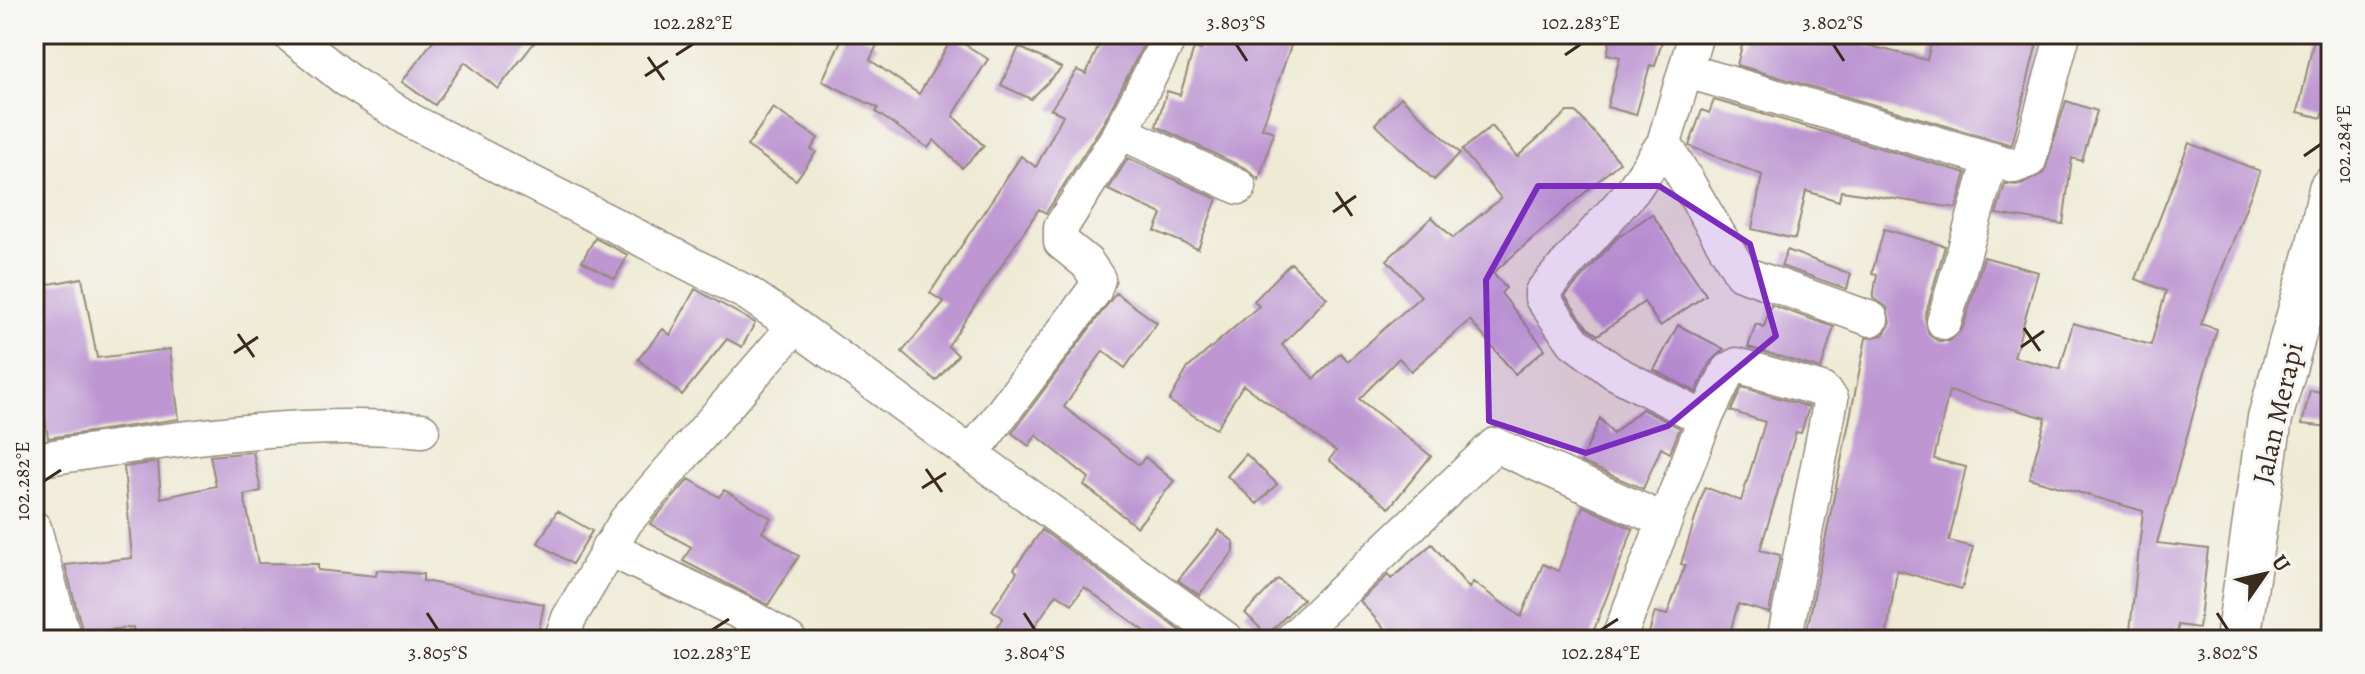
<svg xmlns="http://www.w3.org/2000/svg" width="2365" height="674" font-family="Alegreya,serif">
<rect width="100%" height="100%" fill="#f6f6f2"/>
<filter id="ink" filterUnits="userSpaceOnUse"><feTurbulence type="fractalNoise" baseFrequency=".0125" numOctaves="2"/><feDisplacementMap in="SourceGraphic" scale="16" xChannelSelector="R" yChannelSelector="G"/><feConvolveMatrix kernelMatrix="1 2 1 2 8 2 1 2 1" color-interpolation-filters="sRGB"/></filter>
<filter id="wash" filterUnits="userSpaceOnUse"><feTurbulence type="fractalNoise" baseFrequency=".006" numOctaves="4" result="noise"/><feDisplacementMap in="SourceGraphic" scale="32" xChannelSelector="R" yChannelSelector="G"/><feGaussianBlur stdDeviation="1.8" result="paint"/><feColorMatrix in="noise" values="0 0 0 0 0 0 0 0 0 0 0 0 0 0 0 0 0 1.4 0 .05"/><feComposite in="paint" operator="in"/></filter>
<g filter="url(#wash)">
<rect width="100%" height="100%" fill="#eeead4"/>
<g id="blocks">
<path fill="#bd96d2" d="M438 34H541L498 89 465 62 435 105 402 82Z
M844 34H855L877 45 870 60 919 94 953 37 988 59 953 116 984 146 962 168 934 140 928 148 876 112 878 108 822 81Z
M1104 34H1149L1104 122 1046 213 1039 209 948 346 958 355 936 381 902 352 944 302 930 293 1021 156 1036 167 1063 115 1051 109 1077 70 1086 74Z
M1207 34H1295L1262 128 1274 132 1259 180 1247 169 1156 126 1167 91 1180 95 1194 48 1201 50Z
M1612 34H1664L1655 66 1650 65 1636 115 1607 107 1620 57 1607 54Z
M1745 34H1847L1846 40 1927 60 1933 34H2039L2012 145 1737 65Z
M2315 34H2331V80L2322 118 2298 112Z
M1019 47 1062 68 1031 99 1001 85Z
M1401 97 1460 153 1434 180 1375 124Z
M1714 100 1966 173 1956 208 1841 191 1839 201 1806 191 1795 239 1752 229 1762 175 1689 146 1702 110 1709 113Z
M2066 101 2097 111 2082 161 2072 158 2063 224 1996 214 2005 184 2021 185 2044 173Z
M773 108 818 138 811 149 816 152 796 180 747 146Z
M1567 112H1576L1620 162 1493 273 1506 288 1501 293 1545 349 1515 374 1470 320 1411 371 1399 358 1359 399 1431 456 1389 508 1329 460 1336 451 1243 385 1216 429 1169 401 1188 368 1259 306 1254 301 1291 263 1327 298 1282 345 1314 379 1340 353 1348 361 1421 296 1387 260 1432 217 1453 238 1501 198 1462 150 1492 126 1517 157Z
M2189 143 2260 171 2201 324 2217 329 2157 543 2208 549 2199 628 2178 625 2177 640H2129L2143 511 2029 478 2046 418 1949 391 1934 459 1966 467 1949 541 1973 547 1962 589 1897 570 1886 640H1805L1866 338 1883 335 1890 325 1887 307 1873 298 1877 274 1872 273 1884 229 1945 246 1925 317 1929 335 1938 341H1950L1963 328 1984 257 2038 272 2014 357 2060 369 2073 323 2151 345 2166 291 2136 279Z
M1128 158 1217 199 1198 249 1155 231 1162 214 1108 190Z
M1652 214 1706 295 1660 326 1644 302 1598 335 1588 328 1565 296 1617 238Z
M595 238 628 255 615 279 582 261Z
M1787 250 1851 274 1847 289 1781 266Z
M82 278 97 358 170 349 179 419 48 438 44 413 34 415V376L39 375 34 316 44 314 39 286Z
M695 289 755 323 742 347 727 339 682 395 638 359 663 329 670 335Z
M1116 293 1157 323 1125 368 1103 351 1064 407 1139 465 1145 457 1174 481 1137 527 1084 485 1089 478 1036 435 1029 446 1012 433Z
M1771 305 1834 327 1821 369 1748 347 1756 324 1764 327Z
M1678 325 1724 349 1710 362 1696 392 1654 370Z
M1742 387 1809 407 1801 433 1796 432 1760 550 1780 555 1769 613 1738 604 1728 640H1647L1655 612 1667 615 1685 565 1681 564 1705 487 1741 501 1765 422 1731 411Z
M2310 390 2331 394V427L2302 424Z
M1642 409 1680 428 1670 453 1661 448 1643 489 1581 462 1600 418 1613 434Z
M253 452 261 491 244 495 258 563 318 564V570L376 576 377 570 423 574V581L544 604 537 640H322L323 632 244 630V634L172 635V640H134L133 627 83 633 65 565 132 558 124 467 158 462 161 498 216 486 210 456Z
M1246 454 1277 484 1257 504 1227 476Z
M689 479 719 497 724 490 771 518 762 532 799 556 768 605 683 561 691 547 650 524Z
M1583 506 1633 529 1590 640H1394L1360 601 1388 575 1391 579 1432 544 1469 588 1473 582 1521 617 1543 564 1558 571Z
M557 511 592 531 572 564 538 543Z
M1042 530 1185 634 1180 640H1157L1084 587 1072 604 1057 594 1025 640H1008L994 631 1003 618 992 610 1017 572 1014 569Z
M1219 530 1234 542V551L1199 595 1178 580Z
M1278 579 1303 599 1267 635 1245 613Z"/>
</g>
</g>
<g filter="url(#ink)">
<use href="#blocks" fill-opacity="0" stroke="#948a79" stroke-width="2"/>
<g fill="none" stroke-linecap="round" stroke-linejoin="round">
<defs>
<path id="minor" d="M289 34 347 80 413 122 747 293 795 326
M1687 71 2014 166 2029 160 2063 34
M1121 132 1239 187
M1664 143 1741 273 1871 319
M1944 322 1991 159
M1705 419 1728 371 1737 365 1822 390 1831 399 1785 636
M972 453 1094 291 1098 279 1087 263 1061 242V227L1121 132 1171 34
M34 460C161 441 293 419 422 430
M34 528 64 640
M608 548 748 616 789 640
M561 640 569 618 626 521 795 326 1227 640
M1291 640 1495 445 1665 521
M1618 640 1705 419 1614 372 1574 342 1542 298V292L1633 190 1664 143 1696 34"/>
<path id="primary" d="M2238 640 2270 418 2318 248 2331 189"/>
</defs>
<use href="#minor" stroke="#948a79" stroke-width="37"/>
<use href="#primary" stroke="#948a79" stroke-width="47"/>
<use href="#minor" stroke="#fff" stroke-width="34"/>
<use href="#primary" stroke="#fff" stroke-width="44"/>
</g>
</g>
<path fill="#7b2cbf" fill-opacity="0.2" stroke="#7b2cbf" stroke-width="6" stroke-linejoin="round" d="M1538 186H1659L1750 244 1776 336 1668 426 1586 453 1489 421 1486 280Z"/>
<path fill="none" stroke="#3b2a1e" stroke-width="3" d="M1236 44 1247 61M1833 44 1844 61M676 55 693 44M1565 55 1581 44M648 57 664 80M645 76 668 61M2304 156 2321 144M1336 192 1352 216M1333 212 1356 196M2024 328 2040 351M238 334 254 357M2021 347 2044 331M234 353 258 337M926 469 942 492M44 481 61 470M922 488 946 473M427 613 438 630M1024 613 1035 630M2217 613 2228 630M712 630 729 619M1601 630 1618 619"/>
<g text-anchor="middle" stroke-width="6" stroke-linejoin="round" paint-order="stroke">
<g font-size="28" fill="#3b2a1e" stroke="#f6f6f2">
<text transform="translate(2277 413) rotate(-77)" y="10">Jalan Merapi</text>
</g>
</g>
<rect width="2365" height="674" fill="none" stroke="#f6f6f2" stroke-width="88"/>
<g transform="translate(2265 574) rotate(56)" stroke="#f6f6f2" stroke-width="6" paint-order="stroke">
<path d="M0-6L14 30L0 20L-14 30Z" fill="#3b2a1e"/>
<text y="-12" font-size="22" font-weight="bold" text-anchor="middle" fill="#3b2a1e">U</text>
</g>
<rect x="44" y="44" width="2277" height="586" fill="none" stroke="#3b2a1e" stroke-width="3"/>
<g font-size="20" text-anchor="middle" fill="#3b2a1e">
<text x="693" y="29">102.282°E</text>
<text x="1236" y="29">3.803°S</text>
<text x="1581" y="29">102.283°E</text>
<text x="1833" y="29">3.802°S</text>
<text transform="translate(2343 144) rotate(-90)" y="7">102.284°E</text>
<text transform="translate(22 481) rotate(-90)" y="7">102.282°E</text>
<text x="438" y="659">3.805°S</text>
<text x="712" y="659">102.283°E</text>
<text x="1035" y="659">3.804°S</text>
<text x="1601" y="659">102.284°E</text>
<text x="2228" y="659">3.802°S</text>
</g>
</svg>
